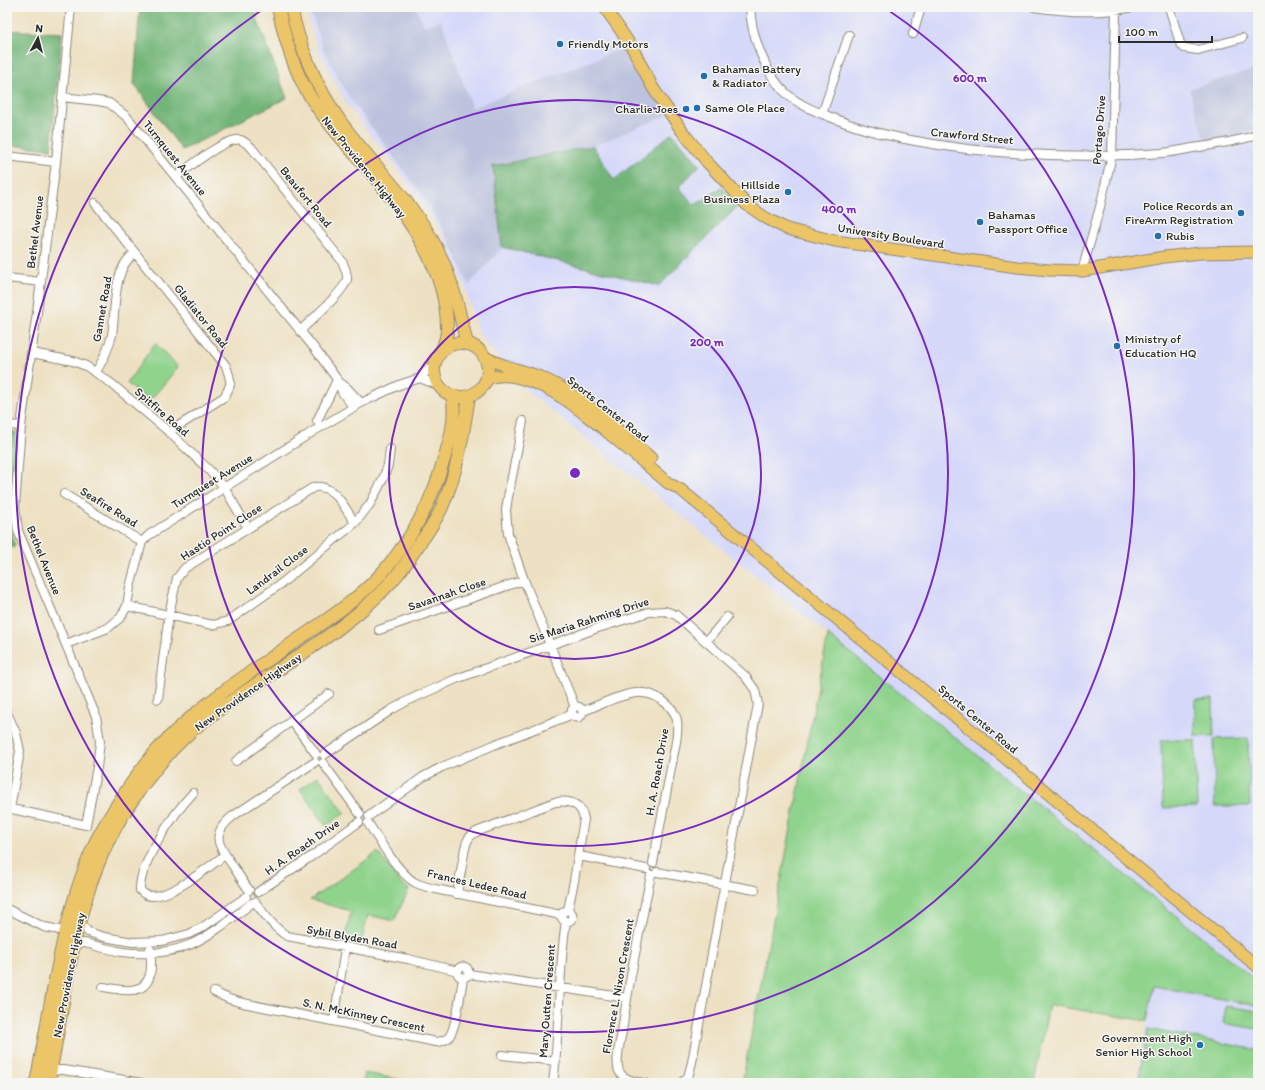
<svg xmlns="http://www.w3.org/2000/svg" width="1265" height="1090" font-family="Itim,sans-serif">
<rect width="100%" height="100%" fill="#f6f6f2"/>
<filter id="ink" filterUnits="userSpaceOnUse"><feTurbulence type="fractalNoise" baseFrequency=".025" numOctaves="2"/><feDisplacementMap in="SourceGraphic" scale="8" xChannelSelector="R" yChannelSelector="G"/><feConvolveMatrix kernelMatrix="1 2 1 2 8 2 1 2 1" color-interpolation-filters="sRGB"/></filter>
<filter id="wash" filterUnits="userSpaceOnUse"><feTurbulence type="fractalNoise" baseFrequency=".012" numOctaves="4" result="noise"/><feDisplacementMap in="SourceGraphic" scale="16" xChannelSelector="R" yChannelSelector="G"/><feGaussianBlur stdDeviation="0.9" result="paint"/><feColorMatrix in="noise" values="0 0 0 0 0 0 0 0 0 0 0 0 0 0 0 0 0 1.4 0 .05"/><feComposite in="paint" operator="in"/></filter>
<g filter="url(#wash)">
<rect width="100%" height="100%" fill="#eee1c3"/>
<path fill="#d5d8f9" d="M305 7H1258V982L528 392 478 333 465 286 445 239 419 197 346 103 318 50Z
M1154 986 1258 1006V1083H1136Z"/>
<path fill="#bdc3de" d="M309 7H415L424 26 441 20 472 108 626 47 668 115 593 146 494 166 502 248 469 285 449 240 422 195 350 99 323 49Z
M1258 68V129L1224 138 1205 141 1189 89Z"/>
<path fill="#8fd38c" stroke="#5d7f5c" d="M155 343 178 367 149 402 127 383Z
M828 635 1258 982V1006L1154 986 1147 1021 1049 1005 1034 1083H742Z
M1213 699 1214 736H1195V700Z
M1248 738 1250 806H1215L1214 739Z
M1161 740H1195L1197 807 1163 808Z
M318 776 345 813 326 826 300 789Z
M378 852 402 885 409 889 394 921 368 915 361 943 345 938 351 911 310 900Z
M1226 1006 1258 1011 1257 1029 1223 1023Z
M1148 1029 1258 1050V1083L1138 1082Z
M365 1073 417 1083H363Z"/>
<path fill="#73b578" stroke="#4f7052" d="M140 7H256L257 19 287 98 182 150 134 84Z
M7 30 62 33 51 149 7 145Z
M672 133 700 165 679 187 693 204 704 200 721 187 738 206 659 286 502 247 493 166 593 146 614 180Z
M7 431 16 432 8 514 15 547 7 548Z"/>
</g>
<g filter="url(#ink)">
<g fill="none" stroke-linecap="round" stroke-linejoin="round">
<defs>
<path id="minor" d="M750 7C751 35 766 76 787 94 802 107 820 113 838 120 879 136 923 143 967 149 1032 156 1098 158 1163 153 1173 152 1183 150 1193 148 1215 145 1236 141 1258 135
M1034 7C1067 12 1100 14 1133 7
M1169 7 1180 43 1184 48 1198 50 1242 38
M913 34 921 7
M62 97 98 101 109 103 127 117 315 349 339 382 347 388 361 403
M822 114 849 35
M7 156 56 162
M176 177C188 168 227 136 241 140 244 141 248 145 251 147L342 261C344 266 348 274 347 279 345 291 310 321 300 331
M95 203 226 366C231 381 233 383 224 397L169 432
M1082 271 1100 207 1112 155 1116 10
M7 278 41 282
M32 353 73 361 86 366 112 384 169 432 209 470 224 487 248 528
M96 372C103 360 109 348 112 335 116 310 112 268 135 253
M420 378 435 384 441 389
M339 382 342 392 354 408
M317 421 337 380
M523 421 508 497 506 510 508 534 524 580 575 707
M7 425 21 426
M64 494 142 542
M127 606 213 625 228 621 282 583 355 523 370 504 383 479 388 465 390 449
M379 630 524 580
M706 642 727 617
M66 644 108 628 121 617 127 606 130 587 142 542 149 535 314 431 361 403 399 385 420 378 435 362
M158 699 169 614 177 578 185 568 314 487C335 484 345 509 355 523
M571.5 712a5.5 5.5 0 1 1 11 0a5.5 5.5 0 1 1-11 0Z
M583 711C600 705 618 695 636 693 653 691 673 704 677 720 678 727 677 735 676 742L653 863
M7 713 16 733 20 751 10 809
M291 720 316 754
M324 755 391 710 409 700 456 679 595 629 649 612 665 611 676 615 745 676 755 690 758 704 692 1062 688 1077 681 1083
M236 761 329 694
M323 763 360 814
M193 793C175 812 139 863 140 890 156 912 209 866 225 855
M7 808 86 825 97 767 100 742 96 716 18 531 15 506 21 426 37 312 56 162 71 7
M369 816 423 777 442 767 496 744 573 714
M368 823C379 840 397 871 414 882 421 886 431 888 440 890L561 915
M579 856 646 869
M657 872 755 890
M249 890C243 882 238 874 233 866 219 846 209 835 233 816L315 762
M258 892 312 856 359 822
M457 894 465 848C467 840 469 836 476 832L555 802C569 800 581 803 584 819L574 881 568 910
M255 902C265 915 274 928 287 936L408 959 458 971
M7 909 44 927 65 931
M561.5 916a5.5 5.5 0 1 1 11 0a5.5 5.5 0 1 1-11 0Z
M78 921 88 932 104 937 133 942 162 941 189 934 203 927 246 897
M72 948C76 947 80 943 84 943 87 943 92 945 96 946 104 948 113 950 122 952 184 959 206 938 252 903
M457.5 972a5.5 5.5 0 1 1 11 0a5.5 5.5 0 1 1-11 0Z
M469 974 627 998
M103 987C112 988 121 991 131 990 154 989 152 965 150 949
M214 992 229 999 243 1003 436 1042C441 1042 444 1041 448 1038 456 1031 461 990 463 978
M334 1021 345 948
M502 1055 556 1061
M50 1073 58 1070H64L142 1083
M553 1083C560 1029 558 975 566 921
M645 1083C636 1082 623 1080 619 1071 615 1061 620 1042 622 1032 629 979 640 927 651 875"/>
<path id="major" d="M604 7 617 25 633 49 653 88 682 131 707 162 747 205 766 218 787 229 835 241 1017 267 1049 270 1082 271 1164 257 1201 253 1258 252
M485 357C504 368 526 370 545 379 584 397 619 431 651 458
M486 380C507 368 543 385 561 397 576 406 590 419 605 430 626 448 647 465 668 483L681 490 1258 967"/>
<path id="highway" d="M278 7C284 36 295 73 311 98 328 125 350 148 371 173 408 216 448 271 447 330 447 337 444 344 442 351
M291 7C299 47 317 88 340 121 368 160 405 194 430 236 450 269 458 306 467 344
M434 370a27 27 0 1 1 54 0a27 27 0 1 1-54 0Z
M36 1083C52 1003 61 920 94 845 104 825 116 806 129 787 143 766 159 746 178 729 213 696 260 666 300 638 329 618 359 599 383 572 410 541 432 502 443 462 450 441 457 418 452 396
M48 1083C70 980 73 879 139 791 153 771 169 752 186 736 209 715 236 698 261 681 306 651 356 621 392 581 403 569 411 556 420 543 428 532 436 520 442 507 458 471 463 434 469 396"/>
</defs>
<use href="#minor" stroke="#8c8677" stroke-width="10"/>
<use href="#major" stroke="#8c8677" stroke-width="13"/>
<use href="#highway" stroke="#8c8677" stroke-width="14"/>
<use href="#minor" stroke="#fff" stroke-width="8"/>
<use href="#major" stroke="#edc569" stroke-width="11"/>
<use href="#highway" stroke="#edc569" stroke-width="12"/>
</g>
</g>
<g fill="none" stroke="#7b2cbf" stroke-width="2">
<circle cx="575" cy="473" r="186"/>
<circle cx="575" cy="473" r="373"/>
<path d="M888 10A559 559 0 1 1 262 10"/>
</g>
<g fill="#1f6fb2" stroke="#f6f6f2" stroke-width="1.5">
<circle cx="560" cy="44" r="4"/>
<circle cx="704" cy="76" r="4"/>
<circle cx="697" cy="108" r="4"/>
<circle cx="686" cy="109" r="4"/>
<circle cx="788" cy="192" r="4"/>
<circle cx="1241" cy="213" r="4"/>
<circle cx="980" cy="222" r="4"/>
<circle cx="1158" cy="236" r="4"/>
<circle cx="1117" cy="346" r="4"/>
<circle cx="1200" cy="1045" r="4"/>
</g>
<g text-anchor="middle" stroke-width="3" stroke-linejoin="round" paint-order="stroke">
<g font-size="12" fill="#2b2b2b" stroke="#f6f6f2" text-anchor="start">
<text x="568" y="48">Friendly Motors</text>
<text x="712" y="73">Bahamas Battery<tspan x="712" dy="14">&amp; Radiator</tspan></text>
<text x="705" y="112">Same Ole Place</text>
<text x="678" y="113" text-anchor="end">Charlie Joes</text>
<text x="780" y="189" text-anchor="end">Hillside<tspan x="780" dy="14">Business Plaza</tspan></text>
<text x="1233" y="210" text-anchor="end">Police Records an<tspan x="1233" dy="14">FireArm Registration</tspan></text>
<text x="988" y="219">Bahamas<tspan x="988" dy="14">Passport Office</tspan></text>
<text x="1166" y="240">Rubis</text>
<text x="1125" y="343">Ministry of<tspan x="1125" dy="14">Education HQ</tspan></text>
<text x="1192" y="1042" text-anchor="end">Government High<tspan x="1192" dy="14">Senior High School</tspan></text>
</g>
<g font-size="12" fill="#2b2b2b" stroke="#f6f6f2">
<text transform="translate(1099 130) rotate(-86)" y="4">Portago Drive</text>
<text transform="translate(972 136) rotate(6)" y="4">Crawford Street</text>
<text transform="translate(175 158) rotate(51)" y="4">Turnquest Avenue</text>
<text transform="translate(364 167) rotate(51)" y="4">New Providence Highway</text>
<text transform="translate(306 197) rotate(51)" y="4">Beaufort Road</text>
<text transform="translate(35 232) rotate(-83)" y="4">Bethel Avenue</text>
<text transform="translate(891 236) rotate(9)" y="4">University Boulevard</text>
<text transform="translate(102 309) rotate(-80)" y="4">Gannet Road</text>
<text transform="translate(201 316) rotate(51)" y="4">Gladiator Road</text>
<text transform="translate(608 409) rotate(38)" y="4">Sports Center Road</text>
<text transform="translate(162 412) rotate(41)" y="4">Spitfire Road</text>
<text transform="translate(212 481) rotate(-32)" y="4">Turnquest Avenue</text>
<text transform="translate(109 507) rotate(32)" y="4">Seafire Road</text>
<text transform="translate(221 532) rotate(-33)" y="4">Hastio Point Close</text>
<text transform="translate(44 560) rotate(68)" y="4">Bethel Avenue</text>
<text transform="translate(277 570) rotate(-37)" y="4">Landrail Close</text>
<text transform="translate(447 594) rotate(-19)" y="4">Savannah Close</text>
<text transform="translate(589 620) rotate(-18)" y="4">Sis Maria Rahming Drive</text>
<text transform="translate(248 692) rotate(-35)" y="4">New Providence Highway</text>
<text transform="translate(978 719) rotate(40)" y="4">Sports Center Road</text>
<text transform="translate(657 772) rotate(-80)" y="4">H. A. Roach Drive</text>
<text transform="translate(302 847) rotate(-35)" y="4">H. A. Roach Drive</text>
<text transform="translate(477 884) rotate(13)" y="4">Frances Ledee Road</text>
<text transform="translate(352 937) rotate(10)" y="4">Sybil Blyden Road</text>
<text transform="translate(69 975) rotate(-79)" y="4">New Providence Highway</text>
<text transform="translate(618 986) rotate(-80)" y="4">Florence L. Nixon Crescent</text>
<text transform="translate(547 1001) rotate(-86)" y="4">Mary Outten Crescent</text>
<text transform="translate(364 1015) rotate(12)" y="4">S. N. McKinney Crescent</text>
</g>
</g>
<circle cx="575" cy="473" r="6" fill="#7b2cbf" stroke="#f6f6f2" stroke-width="2"/>
<g font-size="12" text-anchor="middle" font-weight="bold" fill="#7b2cbf" stroke="#f6f6f2" stroke-width="3" stroke-linejoin="round" paint-order="stroke">
<text x="970" y="82">600 m</text>
<text x="839" y="213">400 m</text>
<text x="707" y="346">200 m</text>
</g>
<rect width="1265" height="1090" fill="none" stroke="#f6f6f2" stroke-width="24"/>
<g transform="translate(38 38) rotate(7)" stroke="#f6f6f2" stroke-width="3" paint-order="stroke">
<path d="M0-3L7 15L0 10L-7 15Z" fill="#2b2b2b"/>
<text y="-6" font-size="11" font-weight="bold" text-anchor="middle" fill="#2b2b2b">N</text>
</g>
<path d="M1119 36v6h93v-6" fill="none" stroke="#2b2b2b" stroke-width="2"/>
<text x="1125" y="36" font-size="12" fill="#2b2b2b" stroke="#f6f6f2" stroke-width="3" paint-order="stroke">100 m</text>
</svg>
